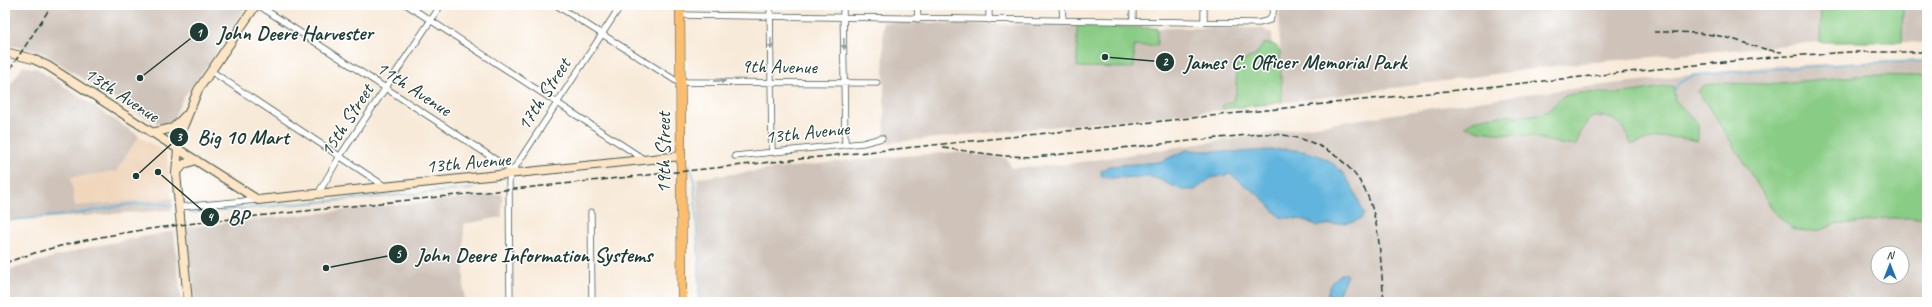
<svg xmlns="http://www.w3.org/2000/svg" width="1932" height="307" font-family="Caveat,sans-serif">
<rect width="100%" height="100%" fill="#fff"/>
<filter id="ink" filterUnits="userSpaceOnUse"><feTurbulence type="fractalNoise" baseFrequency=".025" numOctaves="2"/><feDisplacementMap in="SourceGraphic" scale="8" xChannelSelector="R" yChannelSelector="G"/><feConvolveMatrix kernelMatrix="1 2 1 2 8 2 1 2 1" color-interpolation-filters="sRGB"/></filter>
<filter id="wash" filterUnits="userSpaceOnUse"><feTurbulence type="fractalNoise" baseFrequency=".012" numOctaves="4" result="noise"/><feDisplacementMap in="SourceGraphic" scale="16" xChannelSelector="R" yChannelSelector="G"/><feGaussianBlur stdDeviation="0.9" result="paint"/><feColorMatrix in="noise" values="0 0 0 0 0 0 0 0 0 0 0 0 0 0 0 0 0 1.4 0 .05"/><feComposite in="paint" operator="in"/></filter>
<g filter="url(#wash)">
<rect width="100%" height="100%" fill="#f8ead9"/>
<path fill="#f0d6bc" d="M139 136 164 152 167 156 172 198 75 206 71 178 115 171Z"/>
<path fill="#cec2b9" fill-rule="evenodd" d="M5 5H247L212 59 183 98 172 121 163 125 132 110 41 52 13 46 5 47Z
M1279 5H1821L1820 42 1563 65 1281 103Z
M1903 5H1927V43L1902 42Z
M883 22 1077 26V67L1134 68V46H1157V28H1260L1272 33 1275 105 885 143Z
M1927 61V302H700L697 178 853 160 955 152 1006 158 1012 168 1074 163 1518 95 1769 66ZM1878 253H1902V277H1878Z
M23 66 38 69 139 136 116 171 71 178 75 206 172 198V210L5 221V93Z
M502 194V217L464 224V302H195L186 227Z
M174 231 181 302H5V271L90 247Z"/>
<path fill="#89cc85" stroke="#54845c" d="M1821 5H1903L1902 42H1820Z
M1077 26 1157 28V46H1134V68L1077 67Z
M1263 44C1270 44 1276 43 1280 51L1282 102 1222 109 1223 105 1233 101 1237 89 1235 66 1238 63 1256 55Z
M1868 75 1927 76V218H1885L1857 223 1836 224 1821 230 1806 232 1792 228 1774 212 1742 159 1698 91 1705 86 1714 83 1769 84Z
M1671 86 1674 87 1675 100 1698 124V141C1670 135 1658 136 1631 145 1629 139 1627 132 1623 127 1616 118 1595 111 1587 122 1582 128 1579 138 1576 145 1560 146 1545 139 1530 136 1510 133 1484 135 1465 126 1488 110 1514 119 1539 114 1558 110 1552 98 1568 95 1584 91 1603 94 1620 93 1637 92 1654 88 1671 86Z"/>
<path fill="#61b4dd" stroke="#407888" d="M1286 149C1335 153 1347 171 1364 214L1361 219 1352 222 1317 226 1305 220 1280 217 1261 197 1230 174 1211 178 1195 190H1182L1155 178 1146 177 1107 178 1102 177 1101 171 1109 166 1159 162 1187 150 1239 152Z
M1345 273 1347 275 1335 302H1326C1329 287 1329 280 1345 273Z"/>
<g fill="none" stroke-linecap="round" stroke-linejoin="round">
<path stroke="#61b4dd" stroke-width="1.5" d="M1674 91 1678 84 1694 75 1859 63 1927 61
M689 164 694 178 699 266V302
M191 213 473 189
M5 221C28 218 52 217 75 214 107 209 141 199 173 206"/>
</g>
</g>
<g filter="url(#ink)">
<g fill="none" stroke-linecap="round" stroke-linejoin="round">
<defs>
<path id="street" d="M258 5 513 171
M407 5 645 160
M556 5 681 84
M770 5 772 152
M843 5 845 145
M917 5 918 19
M989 5V20
M1062 5 1063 20
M1133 5V21
M1204 5V22
M680 15 1259 23 1270 20 1273 12 1274 5
M211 71 386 187
M681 82 877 83
M735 156 863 143 882 138
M318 194 340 156 441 5
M179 207 258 200
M591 212 592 302
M510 302 509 181 510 175 621 5"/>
<path id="secondary" d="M5 52 33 59 48 66 258 200 681 156
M151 133 173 128 185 116
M176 173 184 164 196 160
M188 302 176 173 178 148 183 127 198 90 256 5"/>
<path id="primary" d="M680 5 682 302"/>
</defs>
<use href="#street" stroke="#40574d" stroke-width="7"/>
<use href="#secondary" stroke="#40574d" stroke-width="10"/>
<use href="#primary" stroke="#40574d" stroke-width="10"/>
<use href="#street" stroke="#fff" stroke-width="5.5"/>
<use href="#secondary" stroke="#fde5c5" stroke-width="8"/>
<use href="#primary" stroke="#fbbd6e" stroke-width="9"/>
<path stroke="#1f3d34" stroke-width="1.5" stroke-dasharray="6 3" stroke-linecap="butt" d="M1654 32C1676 32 1698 32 1719 36 1740 40 1760 50 1782 52
M5 77 52 5
M943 148 1004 156 1035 157 1257 134C1308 131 1357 157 1372 208 1381 238 1381 271 1384 302
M5 263C86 233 172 226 257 216L1772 57 1850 52H1927"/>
</g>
<defs><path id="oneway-solid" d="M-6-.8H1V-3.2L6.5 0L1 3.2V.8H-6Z"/></defs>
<g fill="#8f9e9a">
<use href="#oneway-solid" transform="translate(771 44) rotate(90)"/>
<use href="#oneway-solid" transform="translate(844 44) rotate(88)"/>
<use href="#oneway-solid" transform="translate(720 81) rotate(-1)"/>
</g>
</g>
<g text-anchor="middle" stroke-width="3" stroke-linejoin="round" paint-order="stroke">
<g font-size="20" fill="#1f3d34" stroke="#fff">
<text transform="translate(779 66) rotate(1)" y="7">9th Avenue</text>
<text transform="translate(414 88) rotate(33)" y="7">11th Avenue</text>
<text transform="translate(122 94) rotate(33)" y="7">13th Avenue</text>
<text transform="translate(543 94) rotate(-57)" y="7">17th Street</text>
<text transform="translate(346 120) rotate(-57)" y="7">15th Street</text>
<text transform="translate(807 132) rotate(-6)" y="7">13th Avenue</text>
<text transform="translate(663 153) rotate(-90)" y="7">19th Street</text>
<text transform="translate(468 162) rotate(-5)" y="7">13th Avenue</text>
</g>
</g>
<path fill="none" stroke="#1f3d34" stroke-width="1.5" d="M140 78L199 32M1105 57L1165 62M136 176L179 137M158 172L210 217M326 268L398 254"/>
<g fill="#1f3d34" stroke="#fff" stroke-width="1.5">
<circle cx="140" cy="78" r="4"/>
<circle cx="1105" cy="57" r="4"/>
<circle cx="136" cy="176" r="4"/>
<circle cx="158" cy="172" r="4"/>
<circle cx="326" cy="268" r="4"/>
<circle cx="199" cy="32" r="10"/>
<circle cx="1165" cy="62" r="10"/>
<circle cx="179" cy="137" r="10"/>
<circle cx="210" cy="217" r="10"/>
<circle cx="398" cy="254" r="10"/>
</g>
<g font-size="12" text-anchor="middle" font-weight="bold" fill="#fff">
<text x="199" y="37">1</text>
<text x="1165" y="66">2</text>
<text x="179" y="141">3</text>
<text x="210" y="221">4</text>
<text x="398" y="258">5</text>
</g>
<g font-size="21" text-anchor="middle" font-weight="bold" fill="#1f3d34" stroke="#fff" stroke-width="3" stroke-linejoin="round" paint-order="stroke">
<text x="295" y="40">John Deere Harvester</text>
<text x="1295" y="69">James C. Officer Memorial Park</text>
<text x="243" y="144">Big 10 Mart</text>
<text x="238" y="224">BP</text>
<text x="534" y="262">John Deere Information Systems</text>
</g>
<rect width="1932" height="307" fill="none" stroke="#fff" stroke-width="20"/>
<g transform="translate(1890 265)"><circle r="19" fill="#ffffff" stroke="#a5b1ae"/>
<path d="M0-3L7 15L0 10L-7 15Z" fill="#1f6fb2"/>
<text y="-6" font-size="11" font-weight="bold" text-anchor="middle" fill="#1f3d34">N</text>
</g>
</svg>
